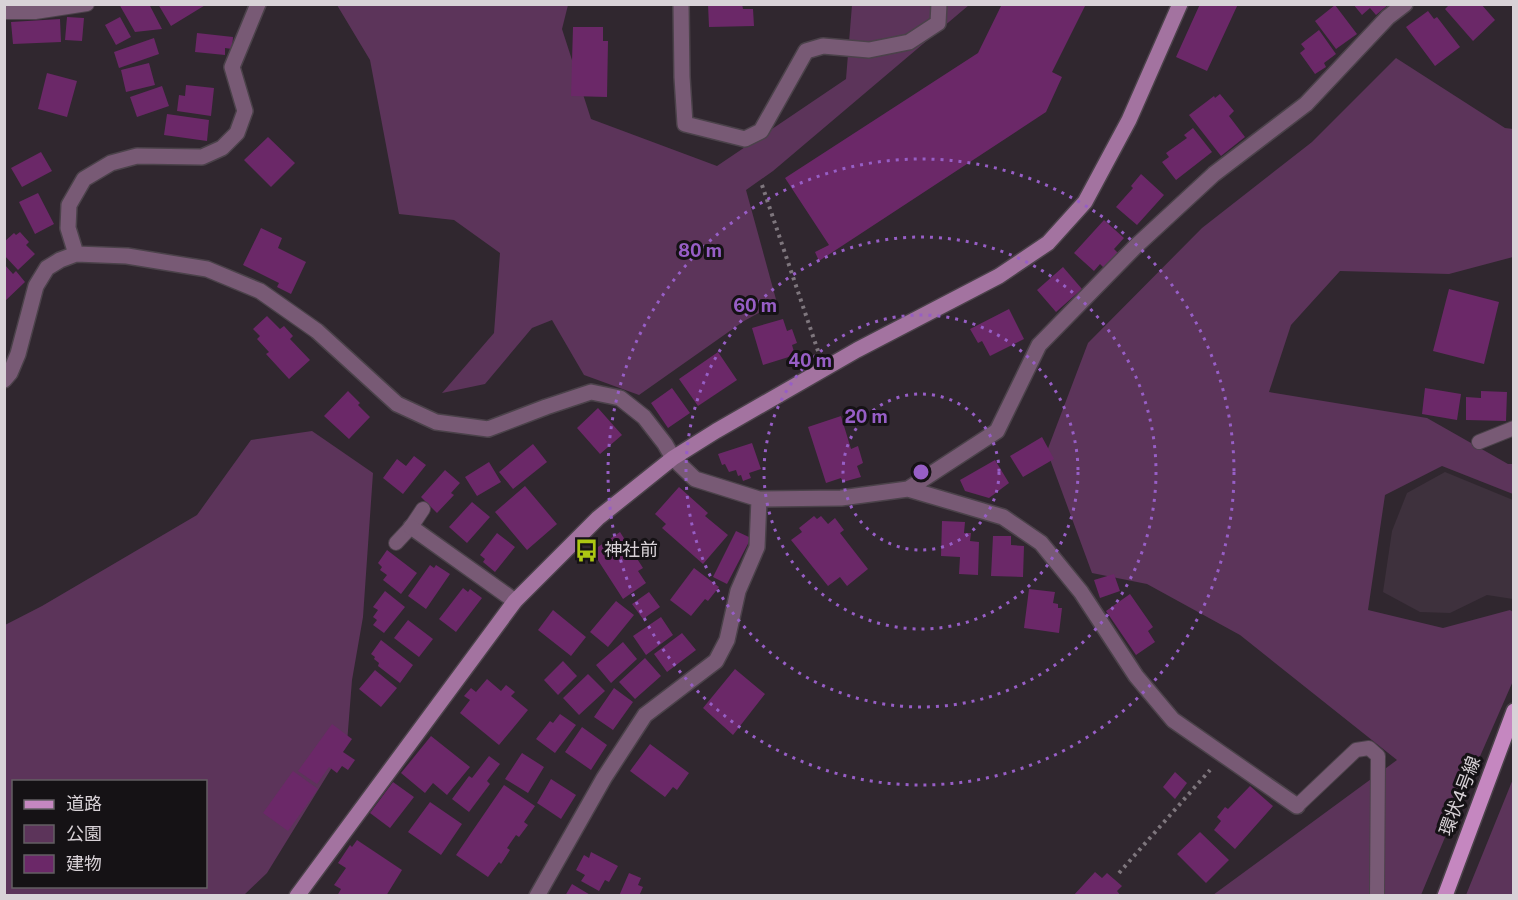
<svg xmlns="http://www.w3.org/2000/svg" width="1518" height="900" font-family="'Public Sans','Noto Sans JP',sans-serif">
<rect width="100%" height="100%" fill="#30272f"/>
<path fill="#3e313d" d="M1445 472 1513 500V599L1487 595 1450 613 1420 612 1383 592 1392 531 1407 493Z"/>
<path fill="#5c345a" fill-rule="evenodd" d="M337 5H568L562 29 591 119 717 166 846 79 852 5H969L773 171 746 190 777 303 744 321 639 395 584 375 552 320 532 328 485 384 442 393 494 333 500 253 454 220 399 214 370 60Z
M1396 58 1505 128 1513 129V257L1449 274 1340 271 1291 325 1269 392 1427 418 1508 464H1513V494L1442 466 1385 495 1368 610 1443 628 1510 610 1513 612V681L1453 818 1421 895H1213L1397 760 1240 635 1147 584 1092 573 1047 451 1088 343 1202 228 1312 142Z
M312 431 373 473 363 617 352 680 347 743 267 873 244 895 5 896V625L42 606 197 515 251 440ZM14 782H206V886H14Z
M1513 779V895H1466Z"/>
<path fill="#6b2868" d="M119 4H149L162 29 135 32Z
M158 4H207L171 26Z
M708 4H742L743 9H753L754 26 709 27Z
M1002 4H1086L1052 72 1062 77 1046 112 819 261 815 252 829 245 785 178 978 53Z
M1200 4H1238L1207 71 1176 57Z
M1353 4H1389L1376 15 1370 8 1362 15Z
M1450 4H1481L1495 20 1473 41 1445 9Z
M1335 5 1357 34 1336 49 1315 21Z
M1428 11 1434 19 1437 17 1460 47 1435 66 1406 27Z
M67 17 84 18 82 41 65 40Z
M120 17 131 37 116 45 105 25Z
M60 19 61 42 13 44 11 22Z
M573 27H603V41H608L607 97 571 96Z
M1319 30 1336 54 1324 63 1326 67 1315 74 1300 53 1305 49 1301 44Z
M197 33 233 37 232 49 225 48V55L195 52Z
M154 38 159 54 119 68 114 52Z
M149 63 155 85 126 92 121 70Z
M47 73 77 81 67 117 38 109Z
M186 85 214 88 211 116 177 111 179 95 185 96Z
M162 86 169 106 137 117 130 97Z
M1220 94 1234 111 1229 116 1245 137 1221 156 1189 115 1214 96 1215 98Z
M167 114 209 120 207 141 164 135Z
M1193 128 1212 152 1176 180 1162 162 1169 157 1166 153 1187 138 1184 135Z
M268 137 295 163 271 187 244 160Z
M41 152 52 171 22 187 11 168Z
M1141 174 1164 195 1137 225 1116 207 1133 188 1131 186Z
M38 193 54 224 35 234 19 202Z
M1104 220 1124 238 1114 249 1118 253 1104 268 1100 264 1094 271 1074 253Z
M261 228 282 238 278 248 306 262 291 294 277 287 279 283 243 265Z
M20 232 29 242 26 245 35 254 18 270 4 255V242L14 233 16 235Z
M4 264 13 274 16 271 25 282 4 302Z
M1063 267 1082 289 1056 312 1037 290Z
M1449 289 1499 302 1484 364 1433 351Z
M1009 309 1024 339 990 356 982 341 978 343 970 329Z
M267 316 280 329 284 326 293 336 290 339 310 360 289 379 266 354 269 352 257 339 260 336 253 329Z
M783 319 787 331 792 329 797 343 792 345 795 355 763 365 752 328Z
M718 352 737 380 698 406 679 379Z
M672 388 690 413 668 428 651 403Z
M1425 388 1461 394 1457 420 1422 414Z
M348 391 360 403 358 405 370 417 349 439 324 416Z
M1481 391 1507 392 1506 421 1466 420V397L1481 398Z
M598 408 622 435 600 454 577 428Z
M841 416 851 449 858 446 863 463 857 466 861 477 843 482 841 478 826 483 808 427Z
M1042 437 1054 459 1023 477 1010 456Z
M752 443 761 469 749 473 751 478 743 481 741 475 738 476 736 470 729 472 725 464 722 465 718 454Z
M533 444 547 462 513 489 499 472Z
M414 456 426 465 403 494 383 478 397 459 406 466Z
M995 460 1009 483 989 498 965 491 960 480Z
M489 462 501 482 477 496 465 477Z
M445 470 460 483 451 493 454 495 437 513 421 497Z
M525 486 557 524 527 550 495 512Z
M679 487 708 513 705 516 728 535 703 564 662 528 666 524 655 514Z
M472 502 490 517 467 543 449 527Z
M814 516 817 519 821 516 828 524 835 518 844 530 840 533 868 569 847 586 840 577 828 586 791 540 802 532 799 528Z
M942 521 965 522 964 533H971L970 541 979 542 978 575 959 574 960 557 941 556Z
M736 531 751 538 727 584 713 577Z
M620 532 643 568 638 571 646 583 623 599 592 551Z
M497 533 515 547 495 572 483 562 485 559 480 555Z
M993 536H1011V545L1024 546 1023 577 991 576Z
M387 550 417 573 401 594 383 580 387 575 380 570 382 567 378 563Z
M430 565 434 568 436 565 450 574 426 609 408 596Z
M694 568 719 587 708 601 705 599 691 616 670 600Z
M1114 574 1120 591 1100 598 1094 580Z
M463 588 468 592 470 589 482 598 456 632 439 619Z
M1029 589 1055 592 1053 603 1058 604V608H1062L1059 633 1024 628Z
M385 591 405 607 384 633 373 625 377 620 373 617 378 610 373 607Z
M649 592 660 607 643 619 632 604Z
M1130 594 1153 627 1148 631 1155 642 1136 655 1106 611Z
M616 601 634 615 608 647 590 632Z
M553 610 586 637 571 656 538 630Z
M661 617 673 635 646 655 633 636Z
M408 620 433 639 419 657 394 638Z
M682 633 696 650 667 672 654 654Z
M381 640 413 665 400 683 378 666 379 663 374 659 375 657 371 654Z
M623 642 637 659 611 683 596 665Z
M645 658 661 676 635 699 619 682Z
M563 661 577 676 558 695 544 680Z
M735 669 765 694 733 735 703 708Z
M375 670 397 688 381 707 359 689Z
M588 674 605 691 579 715 563 698Z
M487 679 501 691 506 685 515 692 511 696 528 710 499 745 460 713 470 700 464 696 471 688 476 692Z
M614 688 633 702 613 730 594 717Z
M560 714 576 725 555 753 536 739 550 721 553 723Z
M332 724 352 739 343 752 355 760 348 770 342 766 337 773 329 767 317 784 298 771Z
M582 727 607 745 591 770 565 752Z
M431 736 470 767 447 795 433 783 425 793 401 773Z
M650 744 689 773 677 790 673 787 665 797 630 771Z
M522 753 544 767 528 793 505 779Z
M489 756 500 764 487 781 490 784 469 812 452 799 469 776 472 778Z
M293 771 318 789 288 831 263 813Z
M1175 772 1187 783 1175 799 1163 787Z
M551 779 576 795 561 819 537 803Z
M393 782 414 797 390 828 370 813Z
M504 785 535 806 524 822 528 825 519 837 516 835 507 848 510 850 501 864 499 862 488 877 456 855Z
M1250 786 1273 806 1235 849 1214 830 1221 821 1217 817 1225 807 1228 809Z
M430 802 462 824 441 855 408 832Z
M1200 832 1229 860 1206 883 1177 854Z
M357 840 402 870 386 896 381 894 379 896H337L341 889 334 885 346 868 338 863 350 845 352 847Z
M591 852 618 866 609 882 605 880 599 891 581 881 585 875 576 870 584 855 589 858Z
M1095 872 1102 878 1107 873 1122 886 1117 891 1121 896H1073Z
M629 873 641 878 638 885 643 887 639 896H619Z
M572 884 592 896H565Z"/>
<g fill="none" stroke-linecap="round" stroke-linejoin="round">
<defs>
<path id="lane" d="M4 12H35L87 4
M1479 442 1514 428
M396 543 411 527 423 509
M1297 806 1356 750 1369 748 1378 756 1377 896"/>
<path id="street" d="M681 4 682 77 685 124 745 139 761 131 806 51 823 46 869 50 909 42 938 23 939 4
M76 254 68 228 69 205 84 179 111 163 137 156 202 157 222 148 237 133 245 111 232 67 258 4
M4 380 10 373 18 354 36 286 47 268 60 260 76 254 127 256 207 269 260 291 317 331 397 404 436 422 488 429 546 407 591 392 620 398 644 417 665 444 673 458 695 479 759 499 841 498 908 489 1003 517 1041 543 1081 592 1136 676 1173 720 1297 806
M908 489 997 431 1039 345 1136 246 1214 174 1306 104 1388 17 1405 4
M411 527 515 601
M537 896 604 778 645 715 716 661 727 640 738 591 757 547 759 499"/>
<path id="secondary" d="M297 896 515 601 598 518 673 458 716 431 857 350 999 276 1048 243 1085 202 1129 120 1180 4"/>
<path id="primary" d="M1445 896 1514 711"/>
</defs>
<use href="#lane" stroke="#4b424a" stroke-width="16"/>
<use href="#street" stroke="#4b424a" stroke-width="18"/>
<use href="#secondary" stroke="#4b424a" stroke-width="18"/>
<use href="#primary" stroke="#4b424a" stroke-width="18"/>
<path stroke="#7e767d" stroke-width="4" stroke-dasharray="3 4.5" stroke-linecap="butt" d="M762 185 818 351
M1119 873 1210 770"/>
<use href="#lane" stroke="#785a75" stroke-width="14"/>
<use href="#street" stroke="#785a75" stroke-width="15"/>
<use href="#secondary" stroke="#a373a0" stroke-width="15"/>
<use href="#primary" stroke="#c587c0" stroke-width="15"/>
</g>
<g fill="none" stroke="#975ec6" stroke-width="3" stroke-dasharray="3 6">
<circle cx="921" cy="472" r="78"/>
<circle cx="921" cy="472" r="157"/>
<circle cx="921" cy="472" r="235"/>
<circle cx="921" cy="472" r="313"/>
</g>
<defs>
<symbol id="bus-bare" viewBox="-9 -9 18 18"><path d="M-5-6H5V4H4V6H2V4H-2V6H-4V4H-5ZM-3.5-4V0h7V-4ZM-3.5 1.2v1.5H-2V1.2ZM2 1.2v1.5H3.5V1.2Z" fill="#acc613" stroke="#151215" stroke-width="2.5" paint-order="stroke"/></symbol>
</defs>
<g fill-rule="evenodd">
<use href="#bus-bare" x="570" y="534" width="33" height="33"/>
</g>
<g text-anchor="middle" stroke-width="6" stroke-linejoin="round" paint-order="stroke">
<g font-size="18" fill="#d8d2d7" stroke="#151215" text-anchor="start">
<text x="604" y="556">神社前</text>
</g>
<g font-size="18" fill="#d8d2d7" stroke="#151215">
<text transform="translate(1460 796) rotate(-69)" y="6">環状4号線</text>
</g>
</g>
<circle cx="921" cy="472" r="9" fill="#975ec6" stroke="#151215" stroke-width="3"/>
<g font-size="18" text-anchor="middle" font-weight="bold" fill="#975ec6" stroke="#151215" stroke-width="6" stroke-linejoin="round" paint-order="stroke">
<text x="700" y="257">80 m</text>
<text x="755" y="312">60 m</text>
<text x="810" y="367">40 m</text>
<text x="866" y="423">20 m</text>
</g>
<rect width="1518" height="900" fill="none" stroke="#d8d2d7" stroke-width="12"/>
<rect x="12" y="780" width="195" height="108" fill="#151215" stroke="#635f63" stroke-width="1.5"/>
<rect x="24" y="800" width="30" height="9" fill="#c587c0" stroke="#635f63" stroke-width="1.5"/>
<text x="66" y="810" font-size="18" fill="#d8d2d7">道路</text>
<rect x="24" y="825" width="30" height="18" fill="#5c345a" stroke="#635f63" stroke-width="1.5"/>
<text x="66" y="840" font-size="18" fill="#d8d2d7">公園</text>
<rect x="24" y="855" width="30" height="18" fill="#6b2868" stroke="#635f63" stroke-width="1.5"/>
<text x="66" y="870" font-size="18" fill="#d8d2d7">建物</text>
</svg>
